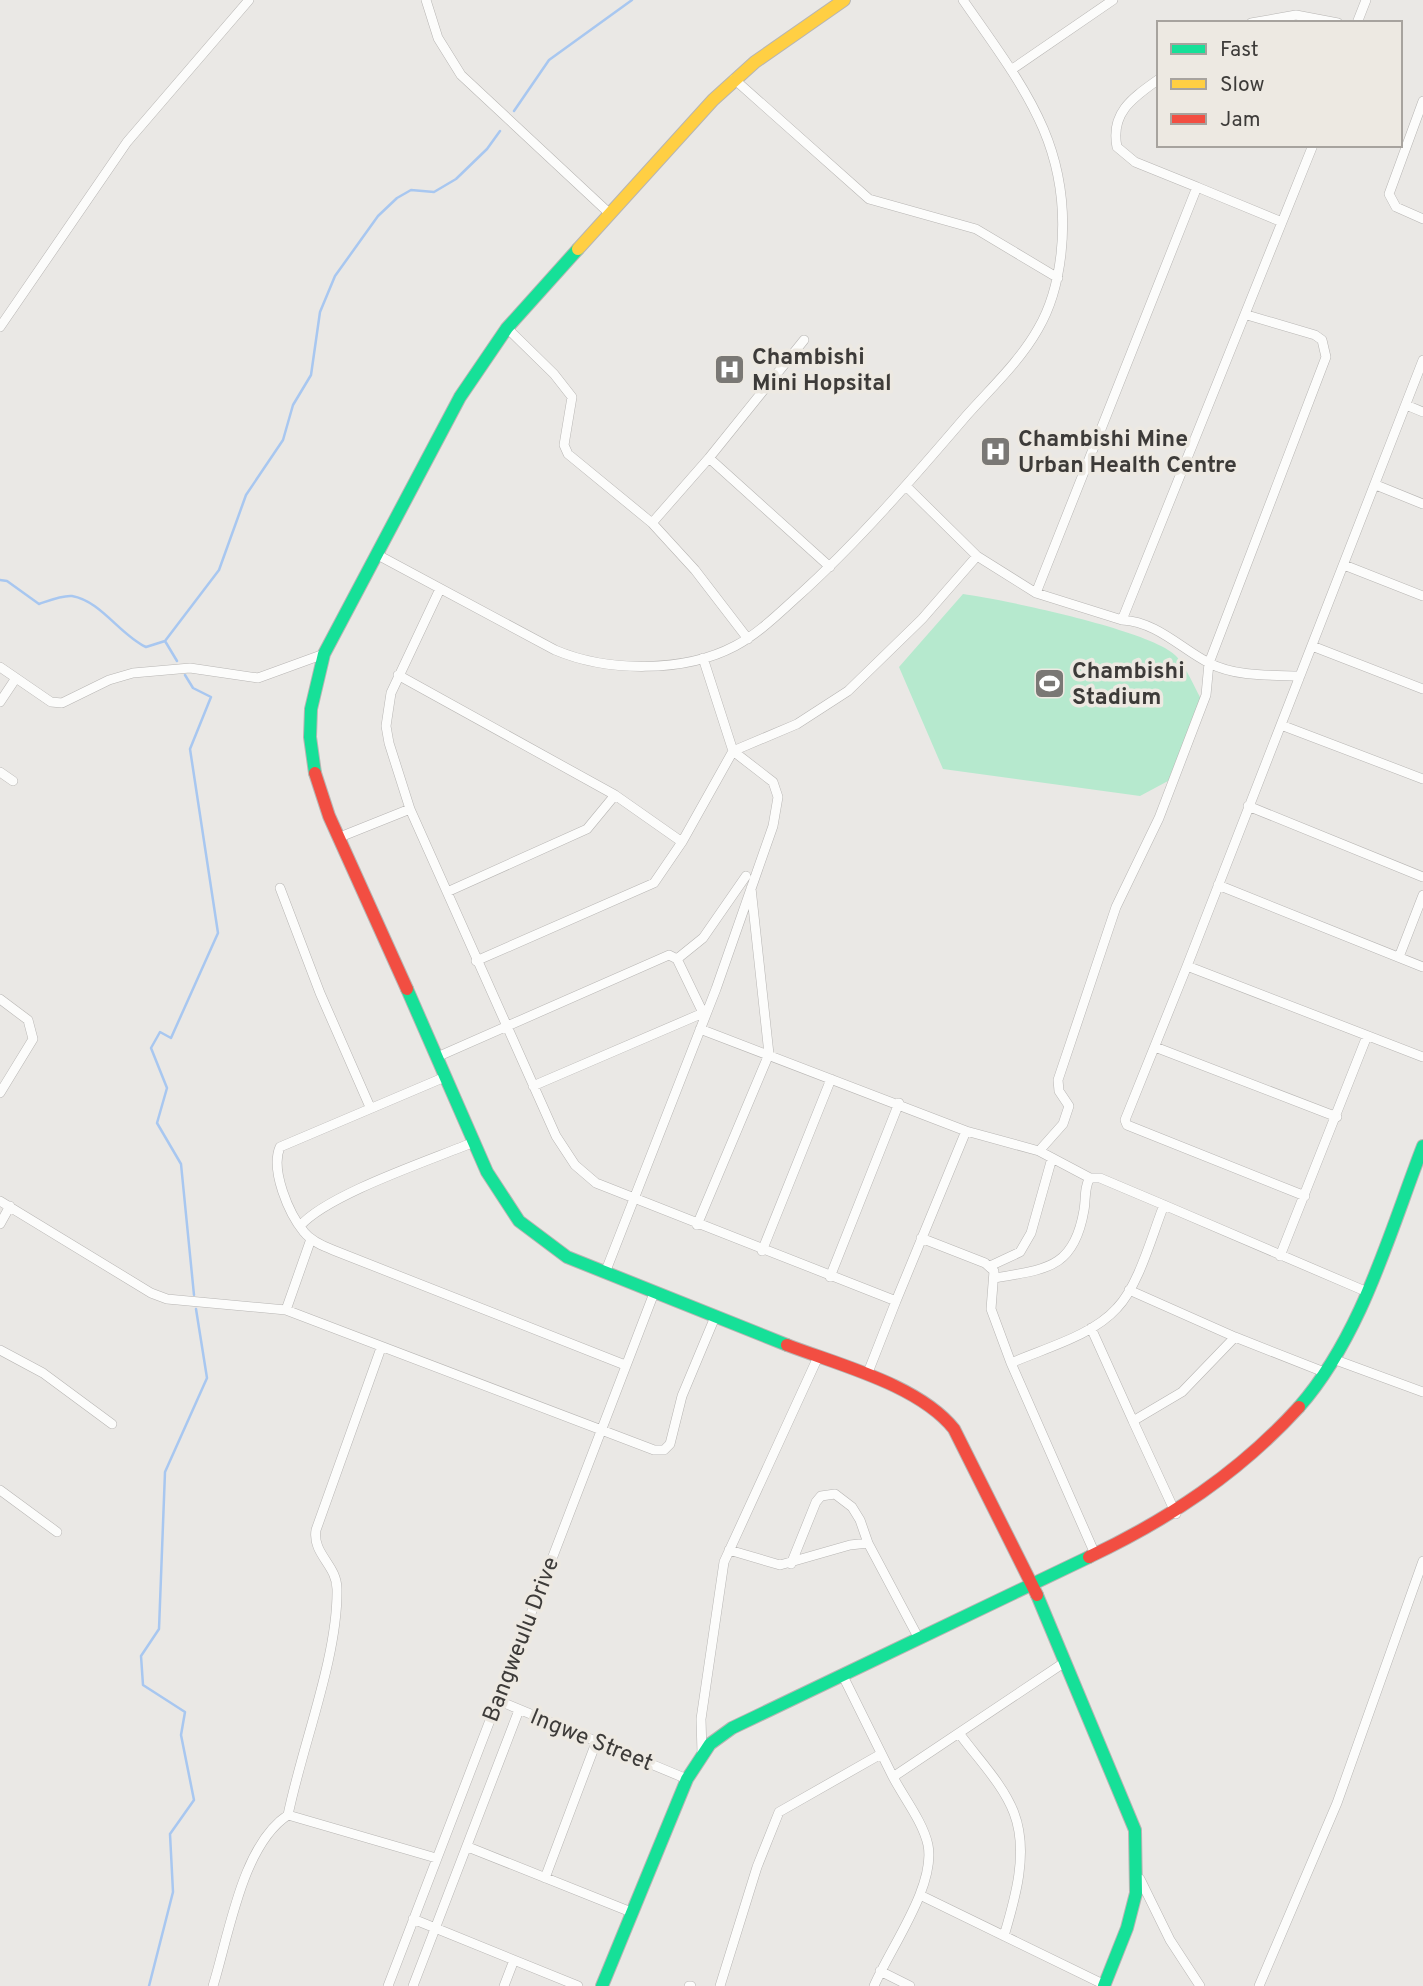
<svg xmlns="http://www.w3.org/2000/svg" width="1423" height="1986" font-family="Overpass,sans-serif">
<rect width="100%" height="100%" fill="#eae8e5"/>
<path fill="#b6e9ce" d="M963 594C1001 599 1156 631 1177 657 1187 669 1194 686 1201 699L1168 781 1140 796 943 769 899 667Z"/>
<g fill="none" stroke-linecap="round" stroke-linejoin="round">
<path stroke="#a8c7f0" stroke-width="2.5" d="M514 111 549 60 632 0
M0 580 7 581 39 604C48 601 62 595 72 596 101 601 120 635 146 647L165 641
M177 661 165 641 219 570 246 495 283 440 293 405 311 375 320 312 335 276 378 216 397 198 411 190 434 192 456 179 487 149 500 131
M185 675 193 688 211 697 190 749 218 933 171 1038 160 1032 151 1048 167 1088 157 1123 181 1164 194 1295
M149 1986 173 1892 170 1834 194 1800 181 1735 185 1712 143 1685 141 1656 159 1629 165 1472 207 1378 196 1309"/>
<defs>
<path id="street" d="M426 0 438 38 461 75 609 213
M1251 23 1296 15 1338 23
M1357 23 1366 0
M1011 70 1113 0
M734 79 869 199 976 229 1058 278
M1159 79C1134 97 1110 112 1117 147L1135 162 1197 187
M1423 101 1389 194 1396 207 1423 219
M0 327 127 142 249 0
M507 328 554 374 572 397 564 445 568 454 652 523 695 570 748 639
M1423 360 1187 966 1423 1057
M1406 405 1423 412
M709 458 830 567
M1376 485 1423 504
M906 486 977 556 1036 593 1122 620C1157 622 1180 648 1209 663 1236 677 1270 675 1300 676
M652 523 709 458 804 340
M376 554 555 650C607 672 684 673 735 646 758 634 778 614 797 597 859 541 913 478 967 415 991 388 1020 361 1038 329 1051 307 1058 280 1061 254 1073 145 1021 84 963 0
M1344 565 1423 596
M440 589 391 693 386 726 389 743 410 809 556 1136 575 1165 596 1183 896 1301 867 1375
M1036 593 1197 187 1282 222
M1122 620 1313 145
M1312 646 1423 689
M0 667 51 702 62 703 109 680 133 673 190 668 258 678 324 654
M398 675 615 795 682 842
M0 702 16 678
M1281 725 1423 779
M0 772 13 781
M1248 806 1423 877
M340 837 410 809
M1218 885 1423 967
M280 888 320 993 370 1107
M447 892 587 829 615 795
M1399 957 1423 895
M677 959 703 938 746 876
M677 959 705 1017
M476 961 654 883 682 842 733 751 797 724 848 691 922 619 977 556
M1187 966 1125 1120 1127 1125 1305 1196
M0 999 28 1020 33 1039 0 1093
M700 1029 966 1131 896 1301
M1155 1047 1337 1117
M437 1057 669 955 677 959
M445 1077 280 1147C270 1170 289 1214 304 1232 311 1241 323 1246 333 1250L625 1365
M533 1086 703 1013
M966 1131 1039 1151 1063 1124 1069 1106 1059 1091 1058 1080 1116 907 1159 818 1206 695 1209 663 1326 357 1322 340 1315 335 1247 315
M1039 1151 1090 1178H1100L1164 1205
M0 1201 151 1293 167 1299 286 1310
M0 1224 10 1206
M697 1225 769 1054 751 888
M300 1226C328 1194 431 1160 474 1142
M921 1238 985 1263 994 1271 991 1309 1011 1363
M311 1239 286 1310 654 1450H664L670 1444 682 1396 715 1317
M762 1251 831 1079
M1280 1256 1367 1036
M990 1266 1020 1252 1031 1233 1052 1158
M605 1273 716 989 773 826 778 797 773 782 733 751 703 658
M830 1277 899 1103
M995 1278C1046 1269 1074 1269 1084 1210 1086 1199 1084 1187 1090 1178
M1129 1290 1235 1337 1324 1372
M1091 1328 1133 1421
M0 1350 43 1373 112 1424
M1333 1359 1423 1392
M0 1490 57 1532
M1176 1514 1133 1421 1182 1392 1235 1337
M729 1550 780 1565 850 1545 868 1543
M1095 1554 1011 1363C1045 1348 1092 1336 1117 1308 1139 1285 1152 1235 1164 1205L1365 1291
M791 1564 816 1502 821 1496 835 1494 852 1507 860 1520 868 1543 918 1637
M843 1676 893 1777
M497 1700 687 1779
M959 1733C977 1758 1003 1784 1014 1813 1029 1852 1015 1899 1004 1936
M702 1753 701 1719 724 1562 818 1357
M288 1815 436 1858
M468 1847 631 1912
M545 1878 597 1740
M1140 1879 1170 1940 1200 1986
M920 1895 1105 1985
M413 1919 578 1986
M880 1971 910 1986
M213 1986C229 1935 242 1845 288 1815 302 1746 338 1657 337 1589 337 1565 312 1554 316 1530L381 1348
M388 1986 654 1293
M413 1986 519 1710
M504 1986 514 1960
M689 1986H691
M720 1986 757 1867 779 1812 881 1754
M874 1986C890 1948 936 1886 928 1845 923 1822 904 1798 893 1777L1065 1662
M1259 1986 1337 1803 1423 1561"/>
<path id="fast" d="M315 773 310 737 311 709 324 654 460 397 507 328 578 249
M407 989 487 1172 519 1221 567 1257 787 1345
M1299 1407C1362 1335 1389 1234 1423 1146
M1037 1595 1135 1830 1136 1893 1127 1928 1104 1986
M602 1986 687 1779 710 1744 732 1728 1089 1557"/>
<path id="slow" d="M578 249 713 100 755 62 844 0"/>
<path id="jam" d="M315 773 329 816 407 989
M787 1345C839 1365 919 1385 954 1429L1037 1595
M1089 1557C1169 1519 1239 1473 1299 1407"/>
</defs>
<use href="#street" stroke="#b7b5b3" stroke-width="10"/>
<use href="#fast" stroke="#b7b5b3" stroke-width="14"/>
<use href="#slow" stroke="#b7b5b3" stroke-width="14"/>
<use href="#jam" stroke="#b7b5b3" stroke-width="14"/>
<use href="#street" stroke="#fcfcfb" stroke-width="9"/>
<use href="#fast" stroke="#16e098" stroke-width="12"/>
<use href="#slow" stroke="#ffcf43" stroke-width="12"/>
<use href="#jam" stroke="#f24e42" stroke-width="12"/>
</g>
<defs>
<symbol id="hospital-square" viewBox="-11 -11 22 22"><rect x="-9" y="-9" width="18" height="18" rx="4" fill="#7a7875" stroke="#ede9e2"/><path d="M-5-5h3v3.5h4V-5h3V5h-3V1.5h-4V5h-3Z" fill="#fff"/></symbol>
<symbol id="stadium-square" viewBox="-11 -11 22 22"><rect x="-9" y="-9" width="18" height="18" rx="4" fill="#7a7875" stroke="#ede9e2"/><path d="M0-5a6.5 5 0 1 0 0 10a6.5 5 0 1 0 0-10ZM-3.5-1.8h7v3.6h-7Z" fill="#fff"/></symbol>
</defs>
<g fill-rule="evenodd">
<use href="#hospital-square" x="712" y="352" width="35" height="35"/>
<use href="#hospital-square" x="978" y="434" width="35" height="35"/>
<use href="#stadium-square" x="1032" y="666" width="35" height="35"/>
</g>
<g text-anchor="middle" stroke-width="7" stroke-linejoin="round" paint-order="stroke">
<g font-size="23" font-weight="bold" fill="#3d3b39" stroke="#ede9e2" text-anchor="start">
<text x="752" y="364">Chambishi<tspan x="752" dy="26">Mini Hopsital</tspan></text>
<text x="1018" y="446">Chambishi Mine<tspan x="1018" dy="26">Urban Health Centre</tspan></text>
<text x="1072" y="678">Chambishi<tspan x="1072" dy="26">Stadium</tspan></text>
</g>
<g font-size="23" fill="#3d3b39" stroke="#ede9e2">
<text transform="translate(520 1639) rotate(-69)" y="8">Bangweulu Drive</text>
<text transform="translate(592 1739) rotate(22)" y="8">Ingwe Street</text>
</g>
</g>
<rect x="1157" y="21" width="245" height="126" fill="#ede9e2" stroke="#a7a39e" stroke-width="2"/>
<rect x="1171" y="44" width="35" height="10" fill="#16e098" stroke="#a7a39e" stroke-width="2"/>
<text x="1220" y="56" font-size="21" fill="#3d3b39">Fast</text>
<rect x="1171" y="79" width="35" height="10" fill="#ffcf43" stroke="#a7a39e" stroke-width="2"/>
<text x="1220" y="91" font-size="21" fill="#3d3b39">Slow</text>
<rect x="1171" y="114" width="35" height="10" fill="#f24e42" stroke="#a7a39e" stroke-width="2"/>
<text x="1220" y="126" font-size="21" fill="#3d3b39">Jam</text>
</svg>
